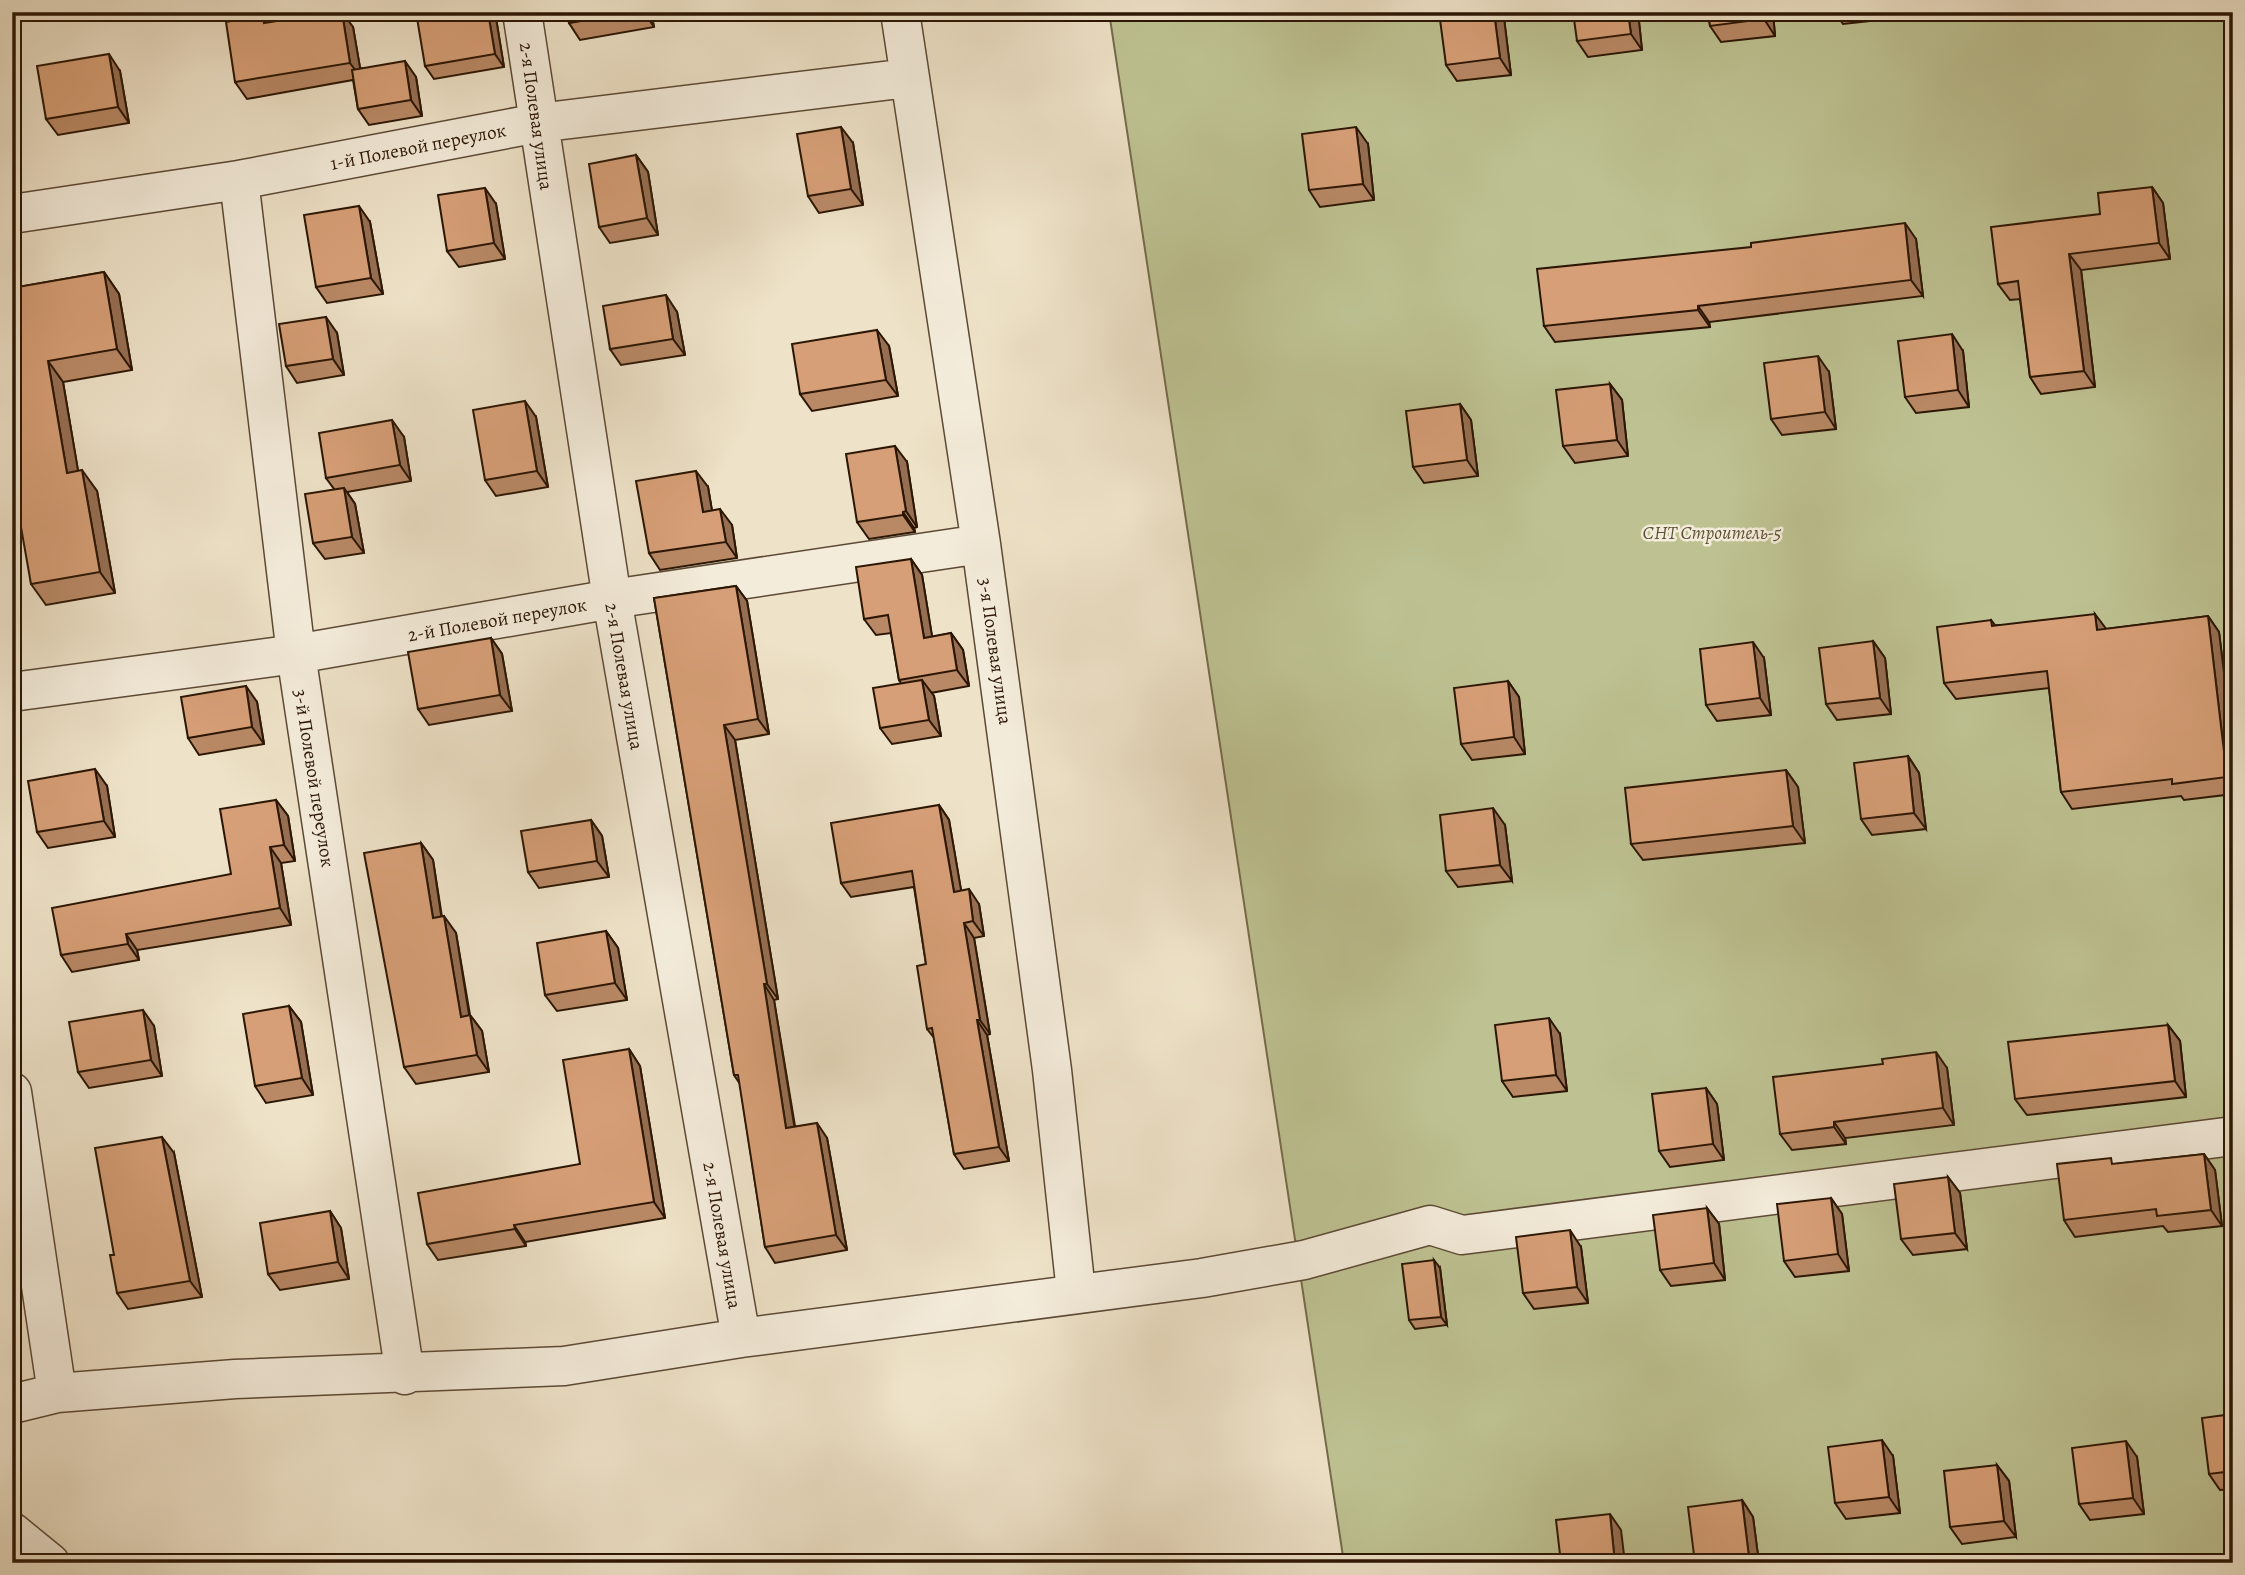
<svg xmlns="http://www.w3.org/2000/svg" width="2245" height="1575" font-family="Alegreya,serif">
<rect width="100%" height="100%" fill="#eee2c8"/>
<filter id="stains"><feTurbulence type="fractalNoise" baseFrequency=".00286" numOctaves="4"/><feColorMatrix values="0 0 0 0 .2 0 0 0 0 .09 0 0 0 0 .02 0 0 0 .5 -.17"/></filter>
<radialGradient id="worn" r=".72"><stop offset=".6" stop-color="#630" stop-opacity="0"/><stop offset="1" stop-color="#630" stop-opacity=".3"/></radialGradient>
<path fill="#bec292" stroke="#746c4b" stroke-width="2" d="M1109 12H2233V1563H1344Z"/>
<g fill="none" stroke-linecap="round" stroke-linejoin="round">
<defs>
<path id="minor" d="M522 12 612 599 741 1338
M900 12 981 544 1052 1070 1076 1292
M239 180 296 654 405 1375
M12 214 239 180 538 123 908 78
M12 692 296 654 612 599 981 544
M12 1092 57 1393
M12 1404 57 1393 235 1379 564 1366 741 1338 1202 1278 1304 1260 1430 1225 1462 1235 2233 1136
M12 1532 50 1563"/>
</defs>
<use href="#minor" stroke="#5c4935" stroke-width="41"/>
<use href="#minor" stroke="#f4ecdb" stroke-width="38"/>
</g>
<path fill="#b98966" stroke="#2b1604" stroke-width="2" d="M495 12 504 67 434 79 425 66Z
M567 12H651L654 27 580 40 569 23Z
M1638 12 1642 50 1588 57 1577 41Z
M1708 12H1773L1775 36 1721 42 1710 26Z
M1835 12H1896L1897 18 1843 24Z
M1504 18 1511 75 1457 81 1446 65Z
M268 23 353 27 360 68 416 77 422 116 369 125 358 109 353 80 247 99 235 82Z
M120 71 129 123 58 135 46 119Z
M853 143 863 205 819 213 808 196Z
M1368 144 1374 200 1320 207 1309 190Z
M636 155 648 172 658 235 610 243 599 227Z
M2152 187 2163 203 2170 259 2081 270 2095 387 2041 394 2030 377 2020 299 2010 300 1998 284 2100 214Z
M496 204 505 259 459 267 447 251Z
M370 222 383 294 327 303 316 287Z
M1916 239 1923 296 1709 322 1710 327 1555 342 1544 326Z
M104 272 119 294 132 370 63 382 78 471 97 491 115 593 46 605 31 584 12 288Z
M677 312 685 355 621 365 610 349Z
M337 333 344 375 297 383 286 366Z
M889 346 898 396 812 411 800 394Z
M1963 351 1969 407 1916 413 1905 397Z
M1829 372 1836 429 1782 435 1771 419Z
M1610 384 1622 400 1628 456 1575 463 1563 446Z
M1460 404 1471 420 1478 476 1424 483 1413 467Z
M536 417 548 487 496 496 485 480Z
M404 437 411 481 347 492 355 504 364 553 325 559 313 543 334 489 326 478Z
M907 462 917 527 914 528 915 532 869 539 857 522Z
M708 487 712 511 732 525 737 558 660 570 649 553Z
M911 559 922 575 932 637 951 633 963 650 969 686 931 693 934 696 941 736 892 744 880 728 901 683 899 680 891 633 876 635 864 619Z
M736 586 747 601 769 734 735 740 778 999 774 1000 795 1126 827 1138 847 1250 775 1263 765 1247 740 1084 734 1075 654 598Z
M2208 616 2219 632 2233 746V794L2184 800 2181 796 2072 809 2061 792 2049 688 1956 699 1944 683 1991 620 1995 625 2106 629Z
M491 638 502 654 512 711 429 725 418 709Z
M1873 641 1885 658 1891 714 1837 720 1826 704Z
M1764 658 1771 715 1717 721 1706 705Z
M1508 681 1519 697 1525 754 1472 760 1461 744Z
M257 702 264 744 199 755 188 738Z
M1908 756 1919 773 1926 829 1872 835 1861 819Z
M1786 770 1798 787 1805 843 1643 860 1631 844Z
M107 786 115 837 48 848 37 832Z
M276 800 288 816 295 861 281 863 291 925 137 950 139 960 72 972 61 955 231 874Z
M939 805 949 820 961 891 979 904 984 936 974 938 990 1034 987 1035 1009 1161 964 1169 954 1154 934 1038 927 1029 926 964 914 887 851 897 841 883Z
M591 820 602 836 609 877 539 888 528 872Z
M1505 825 1512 881 1458 887 1446 871Z
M421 843 433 860 442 917 456 933 470 1015 482 1031 489 1072 416 1084 404 1067Z
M606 931 618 948 627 1000 557 1011 545 995Z
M289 1006 301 1022 313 1095 266 1103 255 1086Z
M2168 1025 2180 1041 2186 1097 2027 1115 2015 1099Z
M154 1026 162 1076 89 1088 78 1072Z
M1560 1034 1567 1091 1513 1097 1502 1081Z
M629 1049 640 1066 665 1218 525 1242 526 1246 438 1260 427 1244 580 1164Z
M1947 1068 1954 1125 1845 1138 1846 1144 1792 1150 1780 1134Z
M1706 1088 1717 1104 1724 1160 1670 1167 1659 1151Z
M174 1153 202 1297 128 1309 117 1293Z
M2204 1154 2215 1170 2222 1226 2168 1232 2163 1226 2075 1237 2064 1220 2115 1164Z
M1948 1177 1960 1193 1967 1249 1913 1255 1901 1239Z
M1831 1198 1842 1214 1849 1271 1795 1277 1784 1261Z
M1707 1208 1719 1224 1725 1280 1671 1286 1660 1270Z
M330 1211 341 1228 349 1279 280 1290 268 1274Z
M1581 1247 1588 1303 1534 1309 1523 1293Z
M1440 1268 1447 1325 1415 1329 1409 1320Z
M2233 1414V1489L2220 1490 2209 1474Z
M1893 1456 1900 1513 1846 1519 1835 1503Z
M2137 1457 2144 1514 2090 1520 2079 1504Z
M1997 1465 2009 1481 2016 1537 1962 1544 1950 1527Z
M1742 1500 1753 1517 1759 1563H1695Z"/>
<path fill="#966f53" stroke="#2b1604" stroke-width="2" d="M342 12 353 27 362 79 350 63Z
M488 12H495L504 67 495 54Z
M644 12H651L654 27Z
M1494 12H1500L1504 18 1511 75 1500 58Z
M1628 12H1638L1642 50 1631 34Z
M1763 12H1773L1775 36 1764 19Z
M109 54 120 71 129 123 118 107Z
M405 61 416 77 422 116 411 100Z
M841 127 853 143 863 205 851 189Z
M1356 127 1368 144 1374 200 1363 184Z
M636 155 648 172 658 235 647 218Z
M2152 187 2163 203 2170 259 2159 243Z
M485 188 496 204 505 259 494 243Z
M359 206 370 222 383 294 371 278Z
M1905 223 1916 239 1923 296 1911 280Z
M2069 254 2081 270 2095 387 2084 371Z
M104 272 119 294 132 370 117 349Z
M666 295 677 312 685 355 673 339Z
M1698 306 1709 322 1710 327 1698 310Z
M326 317 337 333 344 375 333 359Z
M877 330 889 346 898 396 886 380Z
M1952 334 1963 351 1969 407 1958 390Z
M1818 356 1829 372 1836 429 1825 412Z
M48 361 63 382 82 494 67 473Z
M1610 384 1622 400 1628 456 1617 440Z
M525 401 536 417 548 487 537 471Z
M1460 404 1471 420 1478 476 1467 460Z
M392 420 404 437 411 481 400 465Z
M895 446 907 462 917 527 906 511Z
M82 470 97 491 115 593 100 572Z
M696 471 708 487 715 528 703 512Z
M344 488 355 504 364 553 352 537Z
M720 509 732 525 737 558 726 542Z
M903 512 914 528 915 532 903 515Z
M911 559 922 575 935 654 924 638Z
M736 586 747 601 769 734 758 719Z
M2095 614 2107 630H2097Z
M2208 616 2219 632 2233 746V785L2227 777Z
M951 633 963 650 969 686 957 670Z
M491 638 502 654 512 711 500 695Z
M1873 641 1885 658 1891 714 1880 698Z
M1753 642 1764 658 1771 715 1760 698Z
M922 680 934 696 941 736 929 720Z
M1508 681 1519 697 1525 754 1514 737Z
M246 686 257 702 264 744 252 727Z
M724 725 735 740 778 999 767 984Z
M1908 756 1919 773 1926 829 1914 813Z
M95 769 107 786 115 837 104 821Z
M1786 770 1798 787 1805 843 1793 826Z
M276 800 288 816 295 861 284 845Z
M939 805 949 820 964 907 954 892Z
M1493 808 1505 825 1512 881 1500 865Z
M591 820 602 836 609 877 597 861Z
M421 843 433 860 444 935 433 918Z
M270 847 281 863 291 925 280 908Z
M969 889 979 904 984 936 973 921Z
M444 916 456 933 472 1033 461 1017Z
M964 923 974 938 990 1034 980 1020Z
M606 931 618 948 627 1000 615 983Z
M126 934 137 950 139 960 128 944Z
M764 984 774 1000 797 1143 786 1128Z
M289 1006 301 1022 313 1095 302 1078Z
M143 1010 154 1026 162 1076 151 1060Z
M470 1015 482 1031 489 1072 477 1055Z
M1549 1018 1560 1034 1567 1091 1556 1075Z
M977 1020 987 1035 1009 1161 999 1147Z
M2168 1025 2180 1041 2186 1097 2175 1081Z
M629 1049 640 1066 665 1218 654 1202Z
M1936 1052 1947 1068 1954 1125 1943 1108Z
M1706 1088 1717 1104 1724 1160 1713 1144Z
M1834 1122 1845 1138 1846 1144 1834 1127Z
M817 1123 827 1138 847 1250 836 1235Z
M162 1137 174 1153 202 1297 190 1281Z
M2204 1154 2215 1170 2222 1226 2211 1210Z
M1948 1177 1960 1193 1967 1249 1955 1233Z
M1831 1198 1842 1214 1849 1271 1838 1254Z
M1707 1208 1719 1224 1725 1280 1714 1263Z
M330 1211 341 1228 349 1279 338 1262Z
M514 1225 525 1242 526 1246 515 1229Z
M1570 1230 1581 1247 1588 1303 1577 1287Z
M1434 1260 1440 1268 1447 1325 1441 1317Z
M1882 1440 1893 1456 1900 1513 1889 1497Z
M2126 1441 2137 1457 2144 1514 2133 1498Z
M1997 1465 2009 1481 2016 1537 2004 1521Z
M1742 1500 1753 1517 1759 1563H1753L1749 1557Z
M1610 1514 1621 1530 1625 1563H1615Z"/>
<path fill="#d79f77" stroke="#2b1604" stroke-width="2" d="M332 12H342L350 63 235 82 226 22 263 15 264 23Z
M416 12H488L495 54 425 66Z
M567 12H633L569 23Z
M1439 12H1494L1500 58 1446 65Z
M1573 12H1628L1631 34 1577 41Z
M1708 12H1763L1764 19 1710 26Z
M109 54 118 107 46 119 37 66Z
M405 61 411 100 358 109 352 70Z
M841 127 851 189 808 196 797 134Z
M1356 127 1363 184 1309 190 1302 134Z
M636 155 647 218 599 227 589 164Z
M2152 187 2159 243 2069 254 2084 371 2030 377 2018 281 1998 284 1991 227 2100 214 2098 193Z
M485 188 494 243 447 251 438 195Z
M359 206 371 278 316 287 304 215Z
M1905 223 1911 280 1698 306V310L1544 326 1537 269 1751 247V243Z
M104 272 117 349 48 361 67 473 82 470 100 572 31 584 12 476V288Z
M666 295 673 339 610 349 603 306Z
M326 317 333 359 286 366 279 324Z
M877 330 886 380 800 394 792 344Z
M1952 334 1958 390 1905 397 1898 341Z
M1818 356 1825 412 1771 419 1764 363Z
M1610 384 1617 440 1563 446 1556 390Z
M525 401 537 471 485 480 473 410Z
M1460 404 1467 460 1413 467 1406 411Z
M392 420 400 465 326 478 319 433Z
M895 446 906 511 903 512V515L857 522 846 454Z
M696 471 703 512 720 509 726 542 649 553 636 481Z
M344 488 352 537 313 543 305 494Z
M911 559 924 638 951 633 957 670 899 680 888 615 864 619 856 567Z
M736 586 758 719 724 725 767 984H764L786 1128 817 1123 836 1235 765 1247 738 1075H734L654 598Z
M2095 614 2097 630 2208 616 2227 777 2172 784V779L2061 792 2047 671 1944 683 1937 627 1991 620 1992 626Z
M491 638 500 695 418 709 408 652Z
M1873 641 1880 698 1826 704 1819 648Z
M1753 642 1760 698 1706 705 1700 649Z
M922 680 929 720 880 728 873 688Z
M1508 681 1514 737 1461 744 1454 688Z
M246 686 252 727 188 738 181 697Z
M1908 756 1914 813 1861 819 1854 763Z
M95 769 104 821 37 832 28 781Z
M1786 770 1793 826 1631 844 1625 788Z
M276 800 284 845 270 847 280 908 126 934 128 944 61 955 52 908 231 874 220 809Z
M939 805 954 892 969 889 973 921 964 923 980 1020H977L999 1147 954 1154 932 1028 927 1029 917 966 926 964 912 871 841 883 831 823Z
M1493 808 1500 865 1446 871 1440 815Z
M591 820 597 861 528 872 521 831Z
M421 843 433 918 444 916 461 1017 470 1015 477 1055 404 1067 364 853Z
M606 931 615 983 545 995 537 943Z
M289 1006 302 1078 255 1086 243 1014Z
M143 1010 151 1060 78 1072 69 1022Z
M1549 1018 1556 1075 1502 1081 1495 1025Z
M2168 1025 2175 1081 2015 1099 2008 1042Z
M629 1049 654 1202 514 1225 515 1229 427 1244 418 1193 580 1164 563 1060Z
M1936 1052 1943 1108 1834 1122V1127L1780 1134 1773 1077 1883 1064 1882 1059Z
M1706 1088 1713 1144 1659 1151 1652 1094Z
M162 1137 190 1281 117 1293 110 1255H114L95 1148Z
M2204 1154 2211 1210 2157 1216 2156 1209 2064 1220 2057 1164 2111 1158 2112 1164Z
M1948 1177 1955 1233 1901 1239 1894 1184Z
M1831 1198 1838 1254 1784 1261 1777 1204Z
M1707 1208 1714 1263 1660 1270 1653 1215Z
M330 1211 338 1262 268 1274 260 1223Z
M1570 1230 1577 1287 1523 1293 1516 1237Z
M1434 1260 1441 1317 1409 1320 1402 1264Z
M2233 1414V1471L2209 1474 2202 1418Z
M1882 1440 1889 1497 1835 1503 1828 1447Z
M2126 1441 2133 1498 2079 1504 2072 1448Z
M1997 1465 2004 1521 1950 1527 1944 1471Z
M1742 1500 1749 1557 1695 1563 1688 1507Z
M1610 1514 1615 1563H1561L1556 1520Z"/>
<g text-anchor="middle" stroke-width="5" stroke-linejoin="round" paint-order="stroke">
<g font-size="19" fill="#2b1604" stroke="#f4ecdb">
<text transform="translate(537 116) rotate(82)" y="7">2-я Полевая улица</text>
<text transform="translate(418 146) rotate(-11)" y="7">1-й Полевой переулок</text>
<text transform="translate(497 619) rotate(-10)" y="7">2-й Полевой переулок</text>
<text transform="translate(996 651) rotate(82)" y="7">3-я Полевая улица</text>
<text transform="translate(625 676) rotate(80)" y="7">2-я Полевая улица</text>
<text transform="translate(315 778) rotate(81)" y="7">3-й Полевой переулок</text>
<text transform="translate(723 1235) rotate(80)" y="7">2-я Полевая улица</text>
</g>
<g font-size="19" font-style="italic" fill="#5e5236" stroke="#f4ecdb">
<text x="1712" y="539">СНТ Строитель-5</text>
</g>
</g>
<rect width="2245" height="1575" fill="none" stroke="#eee2c8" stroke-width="42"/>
<rect x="14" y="14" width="2217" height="1547" fill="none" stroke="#2b1604" stroke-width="3.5"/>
<rect x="21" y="21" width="2203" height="1533" fill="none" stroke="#2b1604" stroke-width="2"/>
<rect width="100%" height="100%" filter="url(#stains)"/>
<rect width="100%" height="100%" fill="url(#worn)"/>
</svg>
